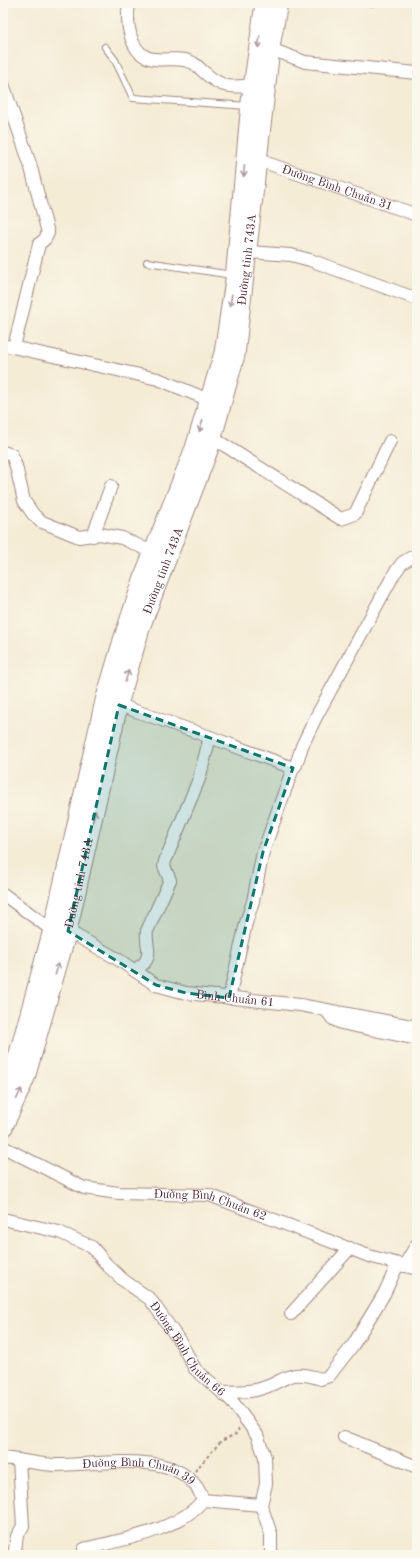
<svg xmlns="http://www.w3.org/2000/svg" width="420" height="1558" font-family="'Old Standard TT',serif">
<rect width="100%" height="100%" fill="#fbf7ec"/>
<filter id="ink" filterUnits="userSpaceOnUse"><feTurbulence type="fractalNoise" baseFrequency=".025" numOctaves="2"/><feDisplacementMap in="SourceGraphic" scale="8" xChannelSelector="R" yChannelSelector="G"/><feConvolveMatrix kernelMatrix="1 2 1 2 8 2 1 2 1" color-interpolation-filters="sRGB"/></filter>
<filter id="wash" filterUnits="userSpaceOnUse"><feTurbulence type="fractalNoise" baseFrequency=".012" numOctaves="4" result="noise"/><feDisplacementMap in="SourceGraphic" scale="16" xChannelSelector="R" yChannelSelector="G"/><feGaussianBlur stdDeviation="0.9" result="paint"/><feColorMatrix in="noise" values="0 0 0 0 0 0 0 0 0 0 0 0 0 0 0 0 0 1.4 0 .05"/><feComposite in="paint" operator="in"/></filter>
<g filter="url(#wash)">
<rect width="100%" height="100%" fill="#f5ecd6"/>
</g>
<g filter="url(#ink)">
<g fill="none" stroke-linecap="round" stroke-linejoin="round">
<defs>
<path id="lane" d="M369 3H371
M280 5 292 3
M105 47 115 60 133 98 248 106
M147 262 232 275"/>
<g id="street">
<path d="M129 3C126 22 129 56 154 59 166 61 181 56 193 63 197 65 201 70 205 73 222 88 231 88 253 85"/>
<path d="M271 49 305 62 417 73"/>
<path d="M3 84 30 164 48 233 45 239 39 244 14 347"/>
<path id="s1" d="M258 160 417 215"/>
<path d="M249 252 291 255 310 260 417 299"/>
<path d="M3 345 158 379 209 400"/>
<path d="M213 438 341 519 355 514 390 441"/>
<path d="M3 452 12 455 16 466 24 501 33 514 40 521 79 537 100 534 122 538 152 552"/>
<path d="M93 536 111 486"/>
<path d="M119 705 210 737 293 768 296 765 302 746 316 717 394 574 402 563 412 557"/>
<path d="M3 894 52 930"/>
<path id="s2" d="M68 931 116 958 156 985 186 993 300 1005 417 1027"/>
<path d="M135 971C138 967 142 966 145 962 152 952 145 943 147 931L170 880 164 866 165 861 199 779 210 737"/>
<path d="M229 998 246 923 253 901 263 852 293 768"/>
<path d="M326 1010 333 1019 341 1023 417 1039"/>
<path id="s3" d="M3 1147 84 1188 118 1193 209 1195 369 1256 417 1269"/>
<path id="s4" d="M3 1219 59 1232 92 1247 107 1265 123 1280 150 1299 181 1343 195 1369 232 1401 257 1435 265 1457 266 1484 261 1505 271 1534V1555"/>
<path d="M404 1266 417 1244"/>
<path d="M291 1314 350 1248"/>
<path d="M222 1392C234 1392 245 1392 256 1390 286 1383 286 1367 321 1379L329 1376 353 1345 384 1294 398 1264"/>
<path d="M344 1437 417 1467"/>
<path id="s5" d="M3 1458C20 1460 38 1464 55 1465 98 1466 185 1445 203 1500L261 1505"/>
<path d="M84 1549C120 1540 179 1531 203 1500"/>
<path d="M16 1555 15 1549 17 1536 23 1526 19 1460"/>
</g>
<g id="secondary">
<path d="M3 1093 12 1075 52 930 104 701 123 637 145 571 194 448 223 353 234 280 250 102 264 3"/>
<path id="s6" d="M3 1129 26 1078 68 931 119 705 142 625 210 448 236 355 258 160 272 41 279 3"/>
</g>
</defs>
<use href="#lane" stroke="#a08680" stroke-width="8"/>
<use href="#street" stroke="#a08680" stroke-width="14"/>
<use href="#secondary" stroke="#a08680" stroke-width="19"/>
<path stroke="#a08680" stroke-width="2" stroke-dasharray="3 3" stroke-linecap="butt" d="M195 1471 221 1441 236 1434 239 1429"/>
<use href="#lane" stroke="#fff" stroke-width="6"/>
<use href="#street" stroke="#fff" stroke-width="12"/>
<use href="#secondary" stroke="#fff" stroke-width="17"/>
</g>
<defs><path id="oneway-shaft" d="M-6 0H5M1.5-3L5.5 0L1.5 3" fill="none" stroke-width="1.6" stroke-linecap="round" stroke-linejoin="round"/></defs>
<g stroke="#ae9aa0">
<use href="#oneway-shaft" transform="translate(259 42) rotate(98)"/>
<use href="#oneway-shaft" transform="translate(244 171) rotate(95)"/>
<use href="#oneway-shaft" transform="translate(231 300) rotate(98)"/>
<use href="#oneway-shaft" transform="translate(201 426) rotate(107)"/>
<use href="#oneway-shaft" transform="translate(127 676) rotate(-73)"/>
<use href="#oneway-shaft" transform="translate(94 816) rotate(-77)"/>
<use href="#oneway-shaft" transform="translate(57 969) rotate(-74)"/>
<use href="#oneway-shaft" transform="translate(19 1094) rotate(-65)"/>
</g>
</g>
<path fill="#0f766e" fill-opacity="0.2" stroke="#0f766e" stroke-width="3" stroke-dasharray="8 5" stroke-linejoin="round" d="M119 705 293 768 263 852 229 998 186 993 156 985 68 931Z"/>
<g text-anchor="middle" stroke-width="3" stroke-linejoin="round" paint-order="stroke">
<g font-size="12" fill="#4a1f2b" stroke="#fbf7ec">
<text dy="4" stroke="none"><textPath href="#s1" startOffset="84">Đường Bình Chuẩn 31</textPath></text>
<text dy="4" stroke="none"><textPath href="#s6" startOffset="906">Đường tỉnh 743A</textPath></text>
<text dy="4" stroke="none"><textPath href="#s6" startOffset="582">Đường tỉnh 743A</textPath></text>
<text dy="4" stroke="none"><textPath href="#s6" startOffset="258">Đường tỉnh 743A</textPath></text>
<text dy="4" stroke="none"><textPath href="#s2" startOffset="184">Bình Chuẩn 61</textPath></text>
<text dy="4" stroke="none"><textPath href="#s3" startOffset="219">Đường Bình Chuẩn 62</textPath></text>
<text dy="4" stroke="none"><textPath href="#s4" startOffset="235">Đường Bình Chuẩn 66</textPath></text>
<text dy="4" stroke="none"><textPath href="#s5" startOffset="138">Đường Bình Chuẩn 39</textPath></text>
</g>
</g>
<rect width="420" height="1558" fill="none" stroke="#fbf7ec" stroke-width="16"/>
</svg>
